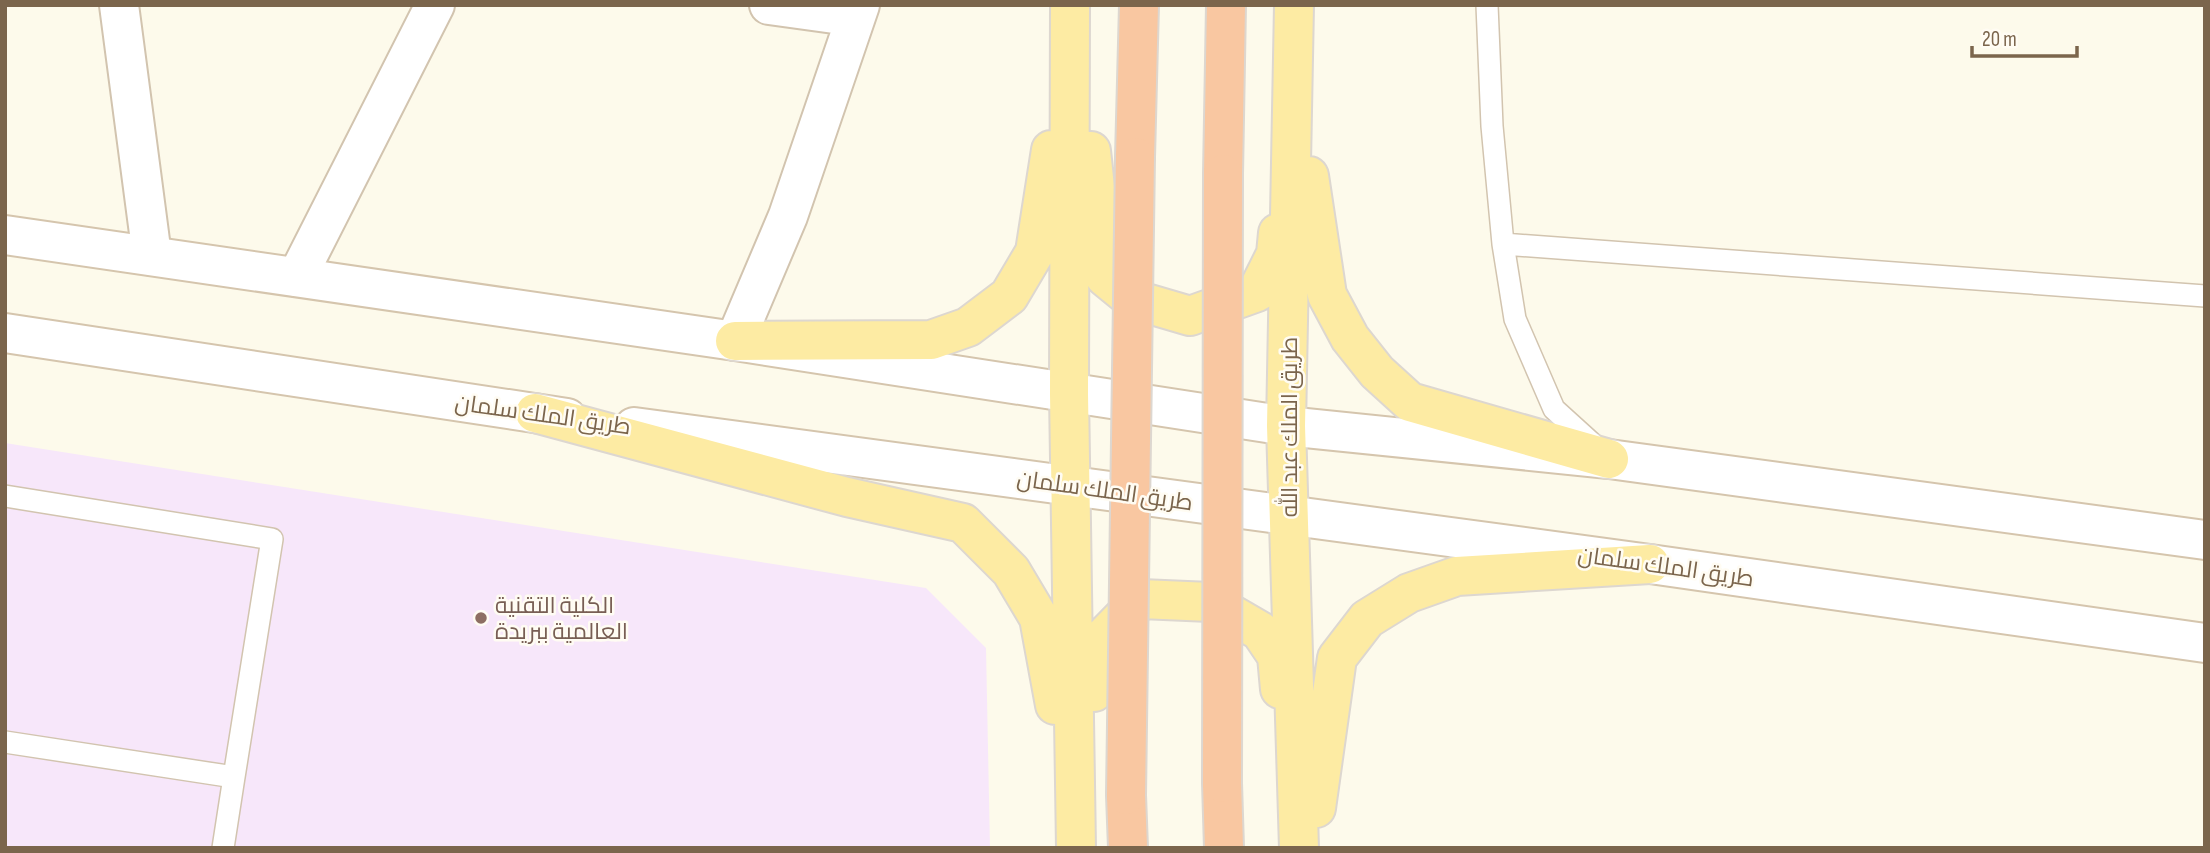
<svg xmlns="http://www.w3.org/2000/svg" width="2210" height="853" font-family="'Sofia Sans Condensed',Cairo,sans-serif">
<rect width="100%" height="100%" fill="#fdfaeb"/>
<path fill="#f7e7fa" d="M5 443 926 588 986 648 990 848H5Z"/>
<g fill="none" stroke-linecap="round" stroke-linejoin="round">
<defs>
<path id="lane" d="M1487 5 1492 126 1503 244
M1597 448 1554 409 1515 319 1503 244 2205 296
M5 496 272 539 234 777
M5 742 234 777 223 848"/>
<path id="street" d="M119 5 152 256
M769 5 856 17
M297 277 435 5
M735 341 788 216 860 5"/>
<path id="secondary" d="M5 235 735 341 1286 426 1609 459 2205 540
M5 333 567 418
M634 427 1650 564 2205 643"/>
<path id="primary" d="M1070 5 1069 394 1076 848
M1294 5 1286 426 1299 848
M1091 151 1105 277 1132 299 1190 316 1257 292 1276 254 1278 233
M1309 176 1327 295 1350 338 1377 372 1410 402 1609 459
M735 341 931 340 968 327 1009 296 1035 252 1051 150
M535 413 847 497 963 523 1011 571 1039 618 1055 705
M1094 692 1099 642 1141 599 1210 602 1260 631 1277 656 1280 689
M1316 808 1337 658 1367 619 1409 593 1457 576 1650 564"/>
<path id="highway" d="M1135 157 1139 5
M1223 174 1226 5
M1222 783 1224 848
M1126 795 1128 848"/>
</defs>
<use href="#lane" stroke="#d2c4af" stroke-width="24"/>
<use href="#street" stroke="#d2c4af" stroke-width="42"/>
<use href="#secondary" stroke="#d5c5ad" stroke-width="42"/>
<use href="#primary" stroke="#ddd7d0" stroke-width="42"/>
<use href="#highway" stroke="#ddd7d0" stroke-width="42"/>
<use href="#lane" stroke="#fff" stroke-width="21"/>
<use href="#street" stroke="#fff" stroke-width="38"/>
<use href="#secondary" stroke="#fff" stroke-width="38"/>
<use href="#primary" stroke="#fdeba3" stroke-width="38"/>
<use href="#highway" stroke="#f9c7a1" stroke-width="38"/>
<defs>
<path id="highway-bridge" d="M1222 783 1223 174
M1126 795 1135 157"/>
</defs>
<use href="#highway-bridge" stroke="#ddd7d0" stroke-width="42" stroke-linecap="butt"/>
<use href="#highway-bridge" stroke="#f9c7a1" stroke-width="38"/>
</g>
<circle fill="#8d6e63" stroke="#fffcf3" stroke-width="2.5" cx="481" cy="618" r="7"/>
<g text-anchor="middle" stroke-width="5" stroke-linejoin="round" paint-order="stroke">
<g font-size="23" fill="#7b654c" stroke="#fffcf3">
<text transform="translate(543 414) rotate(8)" y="8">طريق الملك سلمان</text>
<text transform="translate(1289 427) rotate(-90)" y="8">طريق الملك عبد الله</text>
<text transform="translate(1105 490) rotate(8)" y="8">طريق الملك سلمان</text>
<text transform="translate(1666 566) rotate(8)" y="8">طريق الملك سلمان</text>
</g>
<g font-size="23" fill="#785e54" stroke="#fffcf3" text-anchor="start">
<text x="495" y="613">الكلية التقنية<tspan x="495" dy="26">العالمية ببريدة</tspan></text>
</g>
</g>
<rect width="2210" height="853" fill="none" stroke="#7b654c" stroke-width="14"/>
<path d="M1972 46v10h105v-10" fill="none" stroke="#7b654c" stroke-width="3.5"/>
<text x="1982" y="46" font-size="21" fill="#7b654c" stroke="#fffcf3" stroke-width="5" paint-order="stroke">20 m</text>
</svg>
